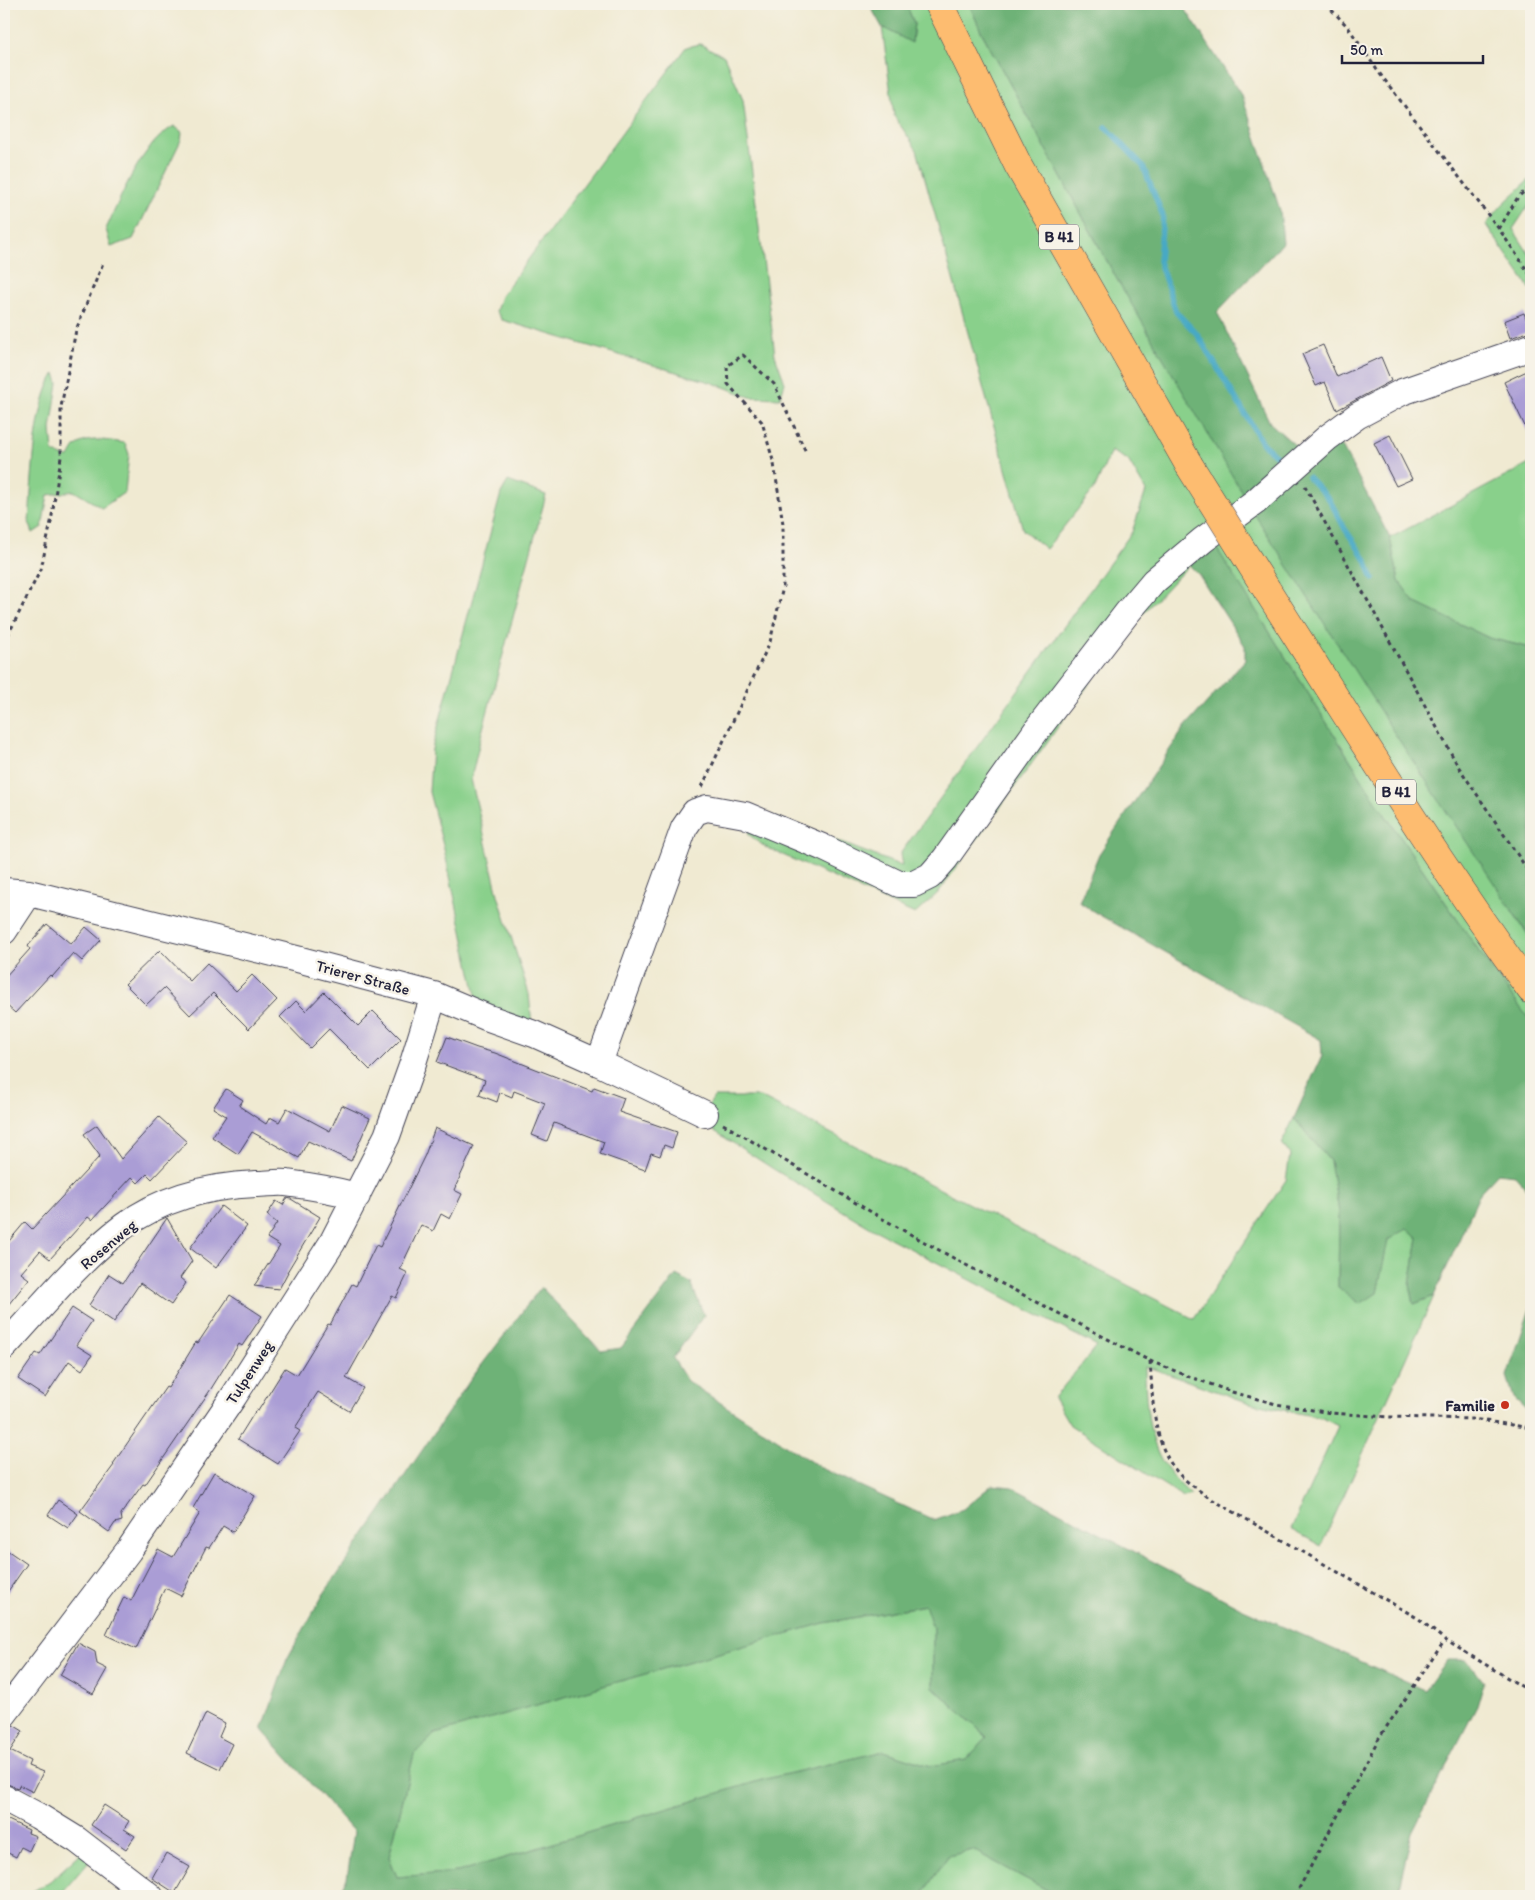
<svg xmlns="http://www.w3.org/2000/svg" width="1535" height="1900" font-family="Itim,sans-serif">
<rect width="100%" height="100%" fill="#f7f3e8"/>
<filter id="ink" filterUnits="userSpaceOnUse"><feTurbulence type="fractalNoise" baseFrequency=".02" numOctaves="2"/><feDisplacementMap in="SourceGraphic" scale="10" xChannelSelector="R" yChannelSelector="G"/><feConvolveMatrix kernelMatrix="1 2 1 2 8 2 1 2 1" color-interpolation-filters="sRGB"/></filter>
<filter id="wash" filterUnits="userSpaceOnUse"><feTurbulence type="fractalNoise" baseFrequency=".0096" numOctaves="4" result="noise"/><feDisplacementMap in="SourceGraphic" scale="20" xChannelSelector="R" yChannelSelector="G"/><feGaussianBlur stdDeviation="1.12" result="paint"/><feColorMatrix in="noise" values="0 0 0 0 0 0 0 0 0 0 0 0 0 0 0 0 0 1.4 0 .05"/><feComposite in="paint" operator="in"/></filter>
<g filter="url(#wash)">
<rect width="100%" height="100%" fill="#f0ead2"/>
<path fill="#89d08b" stroke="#567963" d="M906 4H969L982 33 1118 281 1518 920 1531 939V1022L1488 964 1381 809 1262 620 1189 565 1131 626 938 893 915 914 765 847 748 834 756 810 902 866 900 854 1132 532 1146 491 1128 460 1111 451 1095 488 1046 549 1023 530 917 150 894 116 882 27 912 42 914 23Z
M700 44 724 56 743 100 775 355 785 383 780 398 750 397 713 383 502 320 496 311 501 296 686 47Z
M174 126 182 132 181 140 133 239 111 247 106 229C122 195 140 146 174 126Z
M1531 178V202L1513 229 1531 257V290L1486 225 1502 205Z
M55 373 58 383 51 429 53 452 64 457H69C71 454 73 449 76 446 88 436 110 441 125 443L129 454 125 492 102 508 74 491 48 495 42 527 33 533 29 522C32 482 34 405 55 373Z
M1531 463V648L1489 638 1414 602 1399 581 1390 538Z
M508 481 546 495 481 736 471 779 498 895 529 994 532 1025 478 1004 444 849 429 792 432 749 501 493Z
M714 1097H760L1194 1319 1286 1180 1290 1155 1282 1143 1294 1118 1330 1161 1339 1212 1338 1287 1377 1293 1387 1240 1408 1227 1418 1238 1410 1284 1414 1304 1434 1296 1321 1546 1291 1529 1338 1426 1322 1418 1250 1403 1145 1366C1145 1392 1147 1429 1158 1453 1165 1469 1179 1484 1191 1495L1183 1497 1070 1425 1054 1398 1097 1346 871 1228 775 1170 699 1121Z
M926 1605 933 1628V1687L987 1737 966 1760 931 1766 884 1751 762 1780 458 1872 397 1877 389 1857 414 1754 435 1734 824 1623Z
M973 1850 1058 1896H921L948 1856Z
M81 1853 89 1861 59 1896H25L50 1881Z"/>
<path fill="#6eb277" stroke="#486a59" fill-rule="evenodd" d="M869 4H906L914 23 912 43 882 27Z
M969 4H1182L1243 98 1280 210 1283 243 1217 312 1270 423 1313 461 1338 439 1390 538 1399 581 1414 602 1489 638 1531 648V939L1395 734 1257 518 1118 281 982 33Z
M1209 546 1216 547 1381 809 1488 964 1531 1022V1193L1515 1175 1498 1173 1481 1191 1434 1296 1414 1304 1410 1284 1418 1238 1407 1228 1388 1240 1377 1293 1360 1304 1338 1287 1339 1212 1330 1161 1294 1118 1322 1056 1321 1040 1096 913 1079 902 1099 854 1185 727 1245 660V646L1199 575 1189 565Z
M676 1275 691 1283 704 1315 673 1358 687 1381 819 1467 934 1520 963 1509 992 1485 1012 1487 1241 1608 1425 1690 1447 1660H1467L1484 1682 1477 1706 1412 1832 1397 1896H1058L973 1850 948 1856 921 1896H337L347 1878 354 1832 262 1730 287 1659 323 1595 471 1379 541 1287 601 1351 621 1348ZM925 1605 933 1628V1687L987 1737 966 1760 931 1766 884 1751 762 1780 458 1872 397 1877 389 1857 414 1754 435 1734 824 1623Z
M1531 1306V1414L1514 1398 1507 1376Z"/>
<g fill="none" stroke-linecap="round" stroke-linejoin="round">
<path stroke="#46a9c5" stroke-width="5.5" d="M1106 127 1143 166 1163 216 1159 261 1176 312 1197 334 1263 444 1281 460
M1308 477 1329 499 1345 529 1366 560 1373 579"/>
</g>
<g id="blocks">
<path fill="#aa9dd5" d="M1524 313 1531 331 1510 338 1504 321Z
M1323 345 1337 377 1381 357 1391 381 1337 410 1325 382 1316 386 1302 354Z
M1531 369V439L1504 382Z
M1390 435 1412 479 1396 486 1374 443Z
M47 924 71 944 86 927 101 940 82 961 73 953 52 977 50 975 15 1013 4 1003V978L30 949 28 946Z
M160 950 190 981 207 963 236 991 252 975 277 1000 249 1029 213 993 190 1015 164 988 146 1005 125 984Z
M324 992 358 1026 373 1011 401 1039 370 1070 329 1029 310 1048 280 1017 296 1001 306 1011Z
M447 1037 477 1048 495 1053 592 1091 594 1087 624 1098 619 1112 677 1132 672 1148 664 1145 660 1156 651 1153 645 1170 600 1154 604 1142 554 1123 547 1141 532 1135 545 1103 514 1091 512 1097 500 1092 497 1102 479 1095 485 1080 437 1062Z
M226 1089 243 1100 239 1106 266 1124 270 1117 279 1122 287 1108 330 1131 342 1105 370 1118 351 1161 308 1141 299 1158 252 1132 238 1154 212 1137 226 1116 213 1108Z
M159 1117 187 1142 152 1179 147 1174 138 1183 132 1177 92 1220 88 1217 50 1259 40 1251 21 1273 29 1279 4 1310V1247L25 1222 32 1229 100 1156 84 1134 97 1125 121 1159Z
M435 1128 474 1146 454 1190 462 1194 450 1219 441 1214 433 1231 421 1225 400 1269 408 1273 396 1298 392 1296 346 1378 363 1388 349 1411 318 1392 295 1428 300 1431 278 1464 238 1439 256 1410 258 1411 285 1368 297 1375 328 1324 330 1325 352 1284 356 1286 376 1245 380 1247 425 1155Z
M287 1198 291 1199 320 1217 287 1272H288L279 1289 254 1286 280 1246 267 1238 277 1223 267 1215 276 1201 283 1205Z
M221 1206 247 1226 216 1268 190 1248Z
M167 1218 192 1261 180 1278 186 1283 171 1305 140 1283 114 1322 89 1305 109 1274 123 1283Z
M230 1295 262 1316 242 1346 239 1344 209 1392 145 1485 143 1484 121 1514 122 1521 115 1523 109 1532 80 1511 114 1465 113 1464 166 1387 168 1388 196 1342 198 1343Z
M72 1308 92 1321 76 1345 92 1355 82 1370 69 1361 45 1397 18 1379 36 1353 40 1355Z
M214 1472 255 1496 233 1532 223 1526 209 1548 206 1547 181 1596 165 1588 136 1649 106 1635 124 1597 131 1601 158 1549 173 1557 200 1513 193 1508Z
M58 1500 78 1514 68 1528 48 1515Z
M4 1548 27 1564 4 1597Z
M78 1643 95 1652 97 1664 107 1669 93 1694 60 1675Z
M206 1713 225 1723 219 1737 232 1744 220 1769 187 1753Z
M13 1725 23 1731 10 1751 30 1761 28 1766 43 1772 33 1792 19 1785 18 1788 4 1783V1734L7 1728Z
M104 1805 129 1821 124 1829 135 1836 126 1849 91 1825Z
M4 1818 29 1830 28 1833 36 1836 29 1851 21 1847 16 1857 4 1851Z
M166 1853 190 1867 175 1893 152 1878Z"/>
</g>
</g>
<g filter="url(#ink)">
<use href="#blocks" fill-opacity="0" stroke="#414052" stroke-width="1"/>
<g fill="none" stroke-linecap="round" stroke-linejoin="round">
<defs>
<path id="minor" d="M4 891 29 893 301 960 434 995 486 1017 534 1034 599 1063 705 1114
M4 931 29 893
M599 1063 684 828 695 812 707 808 745 815 822 847 899 884H914L930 876 945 859 1036 731 1127 613 1154 581 1203 540 1255 502 1327 438 1357 416 1402 392 1531 347
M4 1347C42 1306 79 1260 124 1226 163 1197 209 1186 256 1184 266 1184 277 1182 286 1183 310 1186 334 1190 357 1196
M4 1714 129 1550 234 1396 332 1243 387 1136 413 1063 434 995
M4 1798 38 1816 77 1840 150 1896"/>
<path id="highway" d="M939 4 1018 165 1189 465
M1267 590C1353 724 1436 862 1531 990"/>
</defs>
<use href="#minor" stroke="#414052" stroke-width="28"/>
<use href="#highway" stroke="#414052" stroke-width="29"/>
<path stroke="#414052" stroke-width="3" stroke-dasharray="4 4" stroke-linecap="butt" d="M1326 4 1348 27 1377 70 1499 229 1531 276
M1499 229 1518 197 1531 186
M1305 486 1458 766 1531 875
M4 643 41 569 51 522 61 457V407L76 330 103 263
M702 787 770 642 783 587V524L774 464 762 422 728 384 727 366 743 355 774 384 806 452
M723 1124 883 1219 966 1265 1150 1361 1185 1375 1232 1392 1276 1404 1331 1413 1389 1417 1473 1419 1531 1428
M1150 1361C1153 1400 1152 1449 1183 1478 1191 1485 1200 1491 1208 1497L1419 1619 1445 1640 1531 1692
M1295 1896 1379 1738 1445 1640"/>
<use href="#minor" stroke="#fff" stroke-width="26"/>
<use href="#highway" stroke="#fdbc6f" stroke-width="28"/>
<defs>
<path id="highway-bridge" d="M1189 465 1267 590"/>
</defs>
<use href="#highway-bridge" stroke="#414052" stroke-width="29" stroke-linecap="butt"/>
<use href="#highway-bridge" stroke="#fdbc6f" stroke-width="28"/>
</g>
</g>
<circle fill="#c8321e" stroke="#f7f3e8" stroke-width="2" cx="1505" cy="1405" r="5"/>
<g text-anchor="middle" stroke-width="5" stroke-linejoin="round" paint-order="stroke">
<g fill="#f7f3e8" stroke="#62616f" stroke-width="1">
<rect x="1039" y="224.5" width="40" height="25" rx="4"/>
<rect x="1376" y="779.5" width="40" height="25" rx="4"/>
</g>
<g font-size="15" font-weight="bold" fill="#22223b">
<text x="1059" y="242">B 41</text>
<text x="1396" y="797">B 41</text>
</g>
<g font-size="16" fill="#22223b" stroke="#f7f3e8">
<text transform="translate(363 977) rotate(15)" y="6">Trierer Straße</text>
<text transform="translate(108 1244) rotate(-40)" y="6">Rosenweg</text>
<text transform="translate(249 1372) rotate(-57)" y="6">Tulpenweg</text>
</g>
<g font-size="16" font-weight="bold" fill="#22223b" stroke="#f7f3e8" text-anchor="end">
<text x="1495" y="1411">Familie</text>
</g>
</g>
<rect width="1535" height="1900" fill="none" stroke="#f7f3e8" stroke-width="20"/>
<path d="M1342 55v8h141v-8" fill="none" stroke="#22223b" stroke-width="2.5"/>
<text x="1350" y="55" font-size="15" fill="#22223b" stroke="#f7f3e8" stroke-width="4" paint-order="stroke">50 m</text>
</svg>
